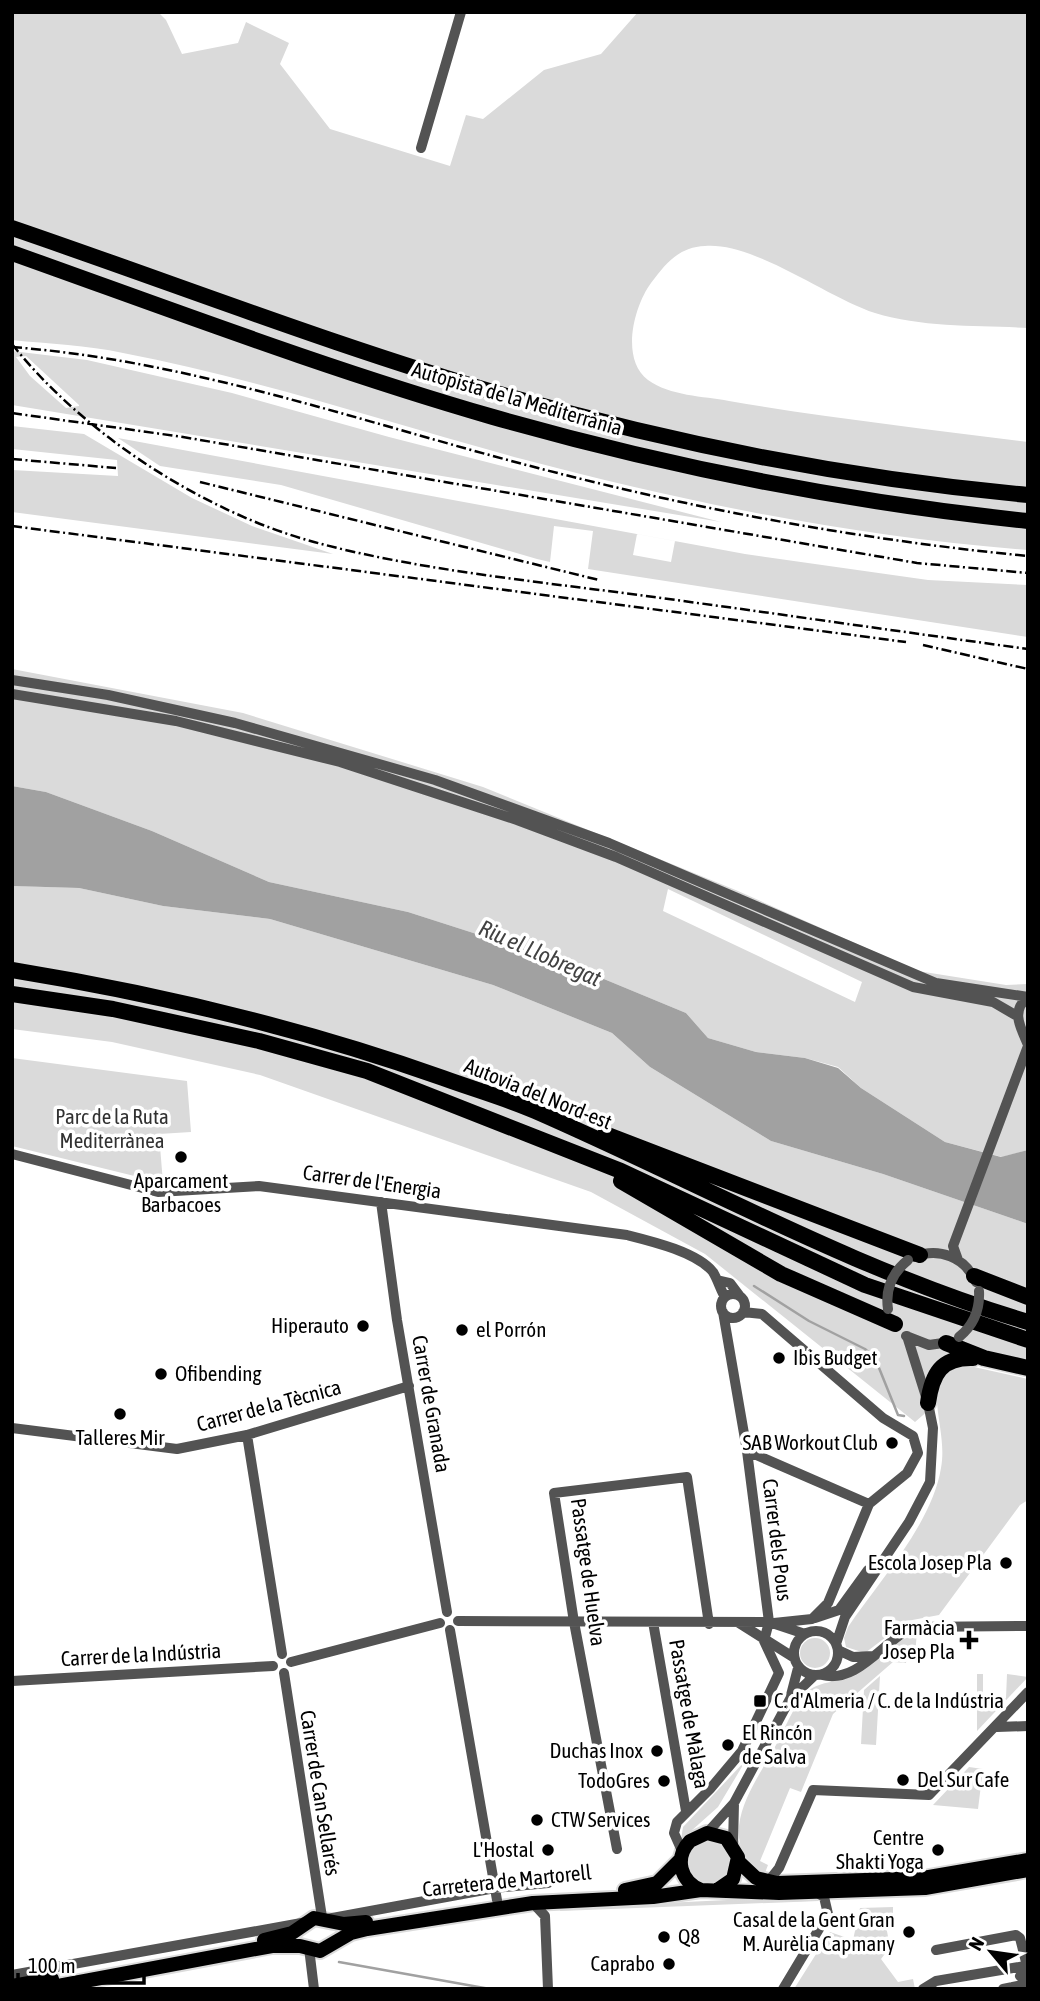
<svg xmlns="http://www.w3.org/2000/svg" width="1040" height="2001" font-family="'Asap Condensed',sans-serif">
<rect width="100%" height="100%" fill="#fff"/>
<path fill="#dadada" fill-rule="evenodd" d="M12 12H158L166 20 182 54 238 43 246 22 289 43 280 64 330 129 450 166 466 115 483 119 544 70 601 54 638 12H1028V328C979 325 923 328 875 313 826 297 755 242 705 246 679 247 666 263 651 283 634 306 620 359 648 380 670 396 703 396 729 401 828 418 928 429 1028 442V550C857 537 688 503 522 459 390 423 258 379 123 353 87 345 49 344 12 340Z
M12 351 87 360 232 393 389 437 721 522 12 405ZM26 356 79 405V406L66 408 30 376 16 357Z
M12 426 84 434 192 498 252 526 333 554 12 512V470L118 476 117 460 12 449Z
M118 438 745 554 928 580 1028 585V637L588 569 593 531 554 526 550 562 537 559 281 485 160 466ZM637 534 675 541 671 562 633 555Z
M12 669 243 713 483 787 738 891 918 971 1006 985 1028 984V1150L1002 1157 945 1142 861 1088 838 1067 805 1058 756 1052 708 1038 686 1013 558 960 408 912 269 882 152 831 46 792 12 786ZM668 889 862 982 855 1002 663 911Z
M12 886 79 888 163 906 270 919 493 985 612 1033 650 1067 771 1141 883 1174 1028 1224V1377L964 1361 956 1363 1028 1379V1500L1020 1505 939 1615 907 1621 865 1653 846 1647 844 1638 848 1627C879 1581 932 1524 941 1468 945 1446 939 1426 937 1403L915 1422 705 1254 591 1192 260 1075 112 1042 12 1029Z
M12 1058 187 1081 191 1132 159 1134 163 1183 12 1146Z
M917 1631 915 1656 907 1655 906 1663 893 1662 833 1714 801 1792 790 1788 760 1861 768 1865 763 1878C713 1836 752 1789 776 1745 785 1729 793 1706 806 1693 818 1681 836 1683 850 1676 874 1665 893 1643 917 1631Z
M800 1653a15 15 0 1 1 30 0a15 15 0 1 1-30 0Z
M977 1674H983V1698H1006L1007 1674 1028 1677 977 1731Z
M880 1676 876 1745 861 1744 864 1690Z
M746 1760 718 1807 681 1840 683 1827Z
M969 1767 983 1769 978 1809 933 1805Z
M689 1863a21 21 0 1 1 42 0a21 21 0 1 1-42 0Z
M812 1896 819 1901 560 1911V1908Z
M893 1907V1924L886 1926 890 1947 881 1959 898 1982 913 1979 915 1989H794L830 1932 853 1940 860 1908Z"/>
<path fill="#a1a1a1" d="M12 786 46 792 152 831 269 882 408 912 558 960 686 1013 708 1038 756 1052 805 1058 838 1068 861 1088 945 1142 1001 1157 1028 1150V1224L883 1174 771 1141 650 1067 612 1033 493 985 270 919 163 906 79 888 12 886Z"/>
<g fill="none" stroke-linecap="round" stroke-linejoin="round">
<path stroke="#a1a1a1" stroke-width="2.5" d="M754 1286 809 1321 865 1349 875 1358 898 1415 904 1416
M339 1962 490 1989"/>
<defs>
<path id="major" d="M738 1861 756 1878 777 1883 923 1878 1028 1860
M625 1890 657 1883 680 1860
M701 1890C680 1881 674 1858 690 1841L707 1833 726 1838 738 1857 733 1879 717 1890
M264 1940 292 1933 314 1918 344 1924 366 1922
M12 1986 52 1979
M42 1989 272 1946H300L320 1951 351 1933 367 1929 533 1903 653 1897 701 1890 779 1893 925 1888 1028 1870"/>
<path id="highway" d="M12 228C176 284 337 347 503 395 674 444 851 479 1028 495
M12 253C172 310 330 370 493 417 668 467 847 502 1028 521
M12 970C159 994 302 1028 443 1078 473 1089 505 1098 535 1111 698 1182 856 1271 1028 1322
M12 994 113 1009 259 1041 367 1071 621 1171 865 1285 1028 1340
M605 1134 920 1255
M621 1181 781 1274 895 1324
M974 1276 1028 1297
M946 1343 984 1358 1028 1368
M928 1403C932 1374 941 1357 973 1358"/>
</defs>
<use href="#major" stroke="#dbdbdb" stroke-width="18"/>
<use href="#highway" stroke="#dbdbdb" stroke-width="19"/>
<path stroke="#535353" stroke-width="10" d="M421 148 461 12
M12 680 108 695 235 723 435 780 609 843 936 983 1028 997
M12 694 176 721 340 762 517 820 616 857 913 987 993 1002 1017 1016
M1028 997C1010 1011 1021 1028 1028 1045
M12 1154 158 1192 259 1186 627 1235C651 1241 697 1252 713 1272 718 1280 720 1289 725 1297
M381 1202 397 1320 447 1612
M914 1257C939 1247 965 1257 976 1282
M958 1260 953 1246 1028 1046
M717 1280 730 1283 739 1295
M721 1306a12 12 0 1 1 24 0a12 12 0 1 1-24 0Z
M743 1312 762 1314 883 1418 913 1436 918 1453 907 1473 869 1504 828 1603 812 1619 774 1623
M906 1336 929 1345 950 1342
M12 1428 177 1449 247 1435 409 1386
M247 1435 282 1654
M747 1451 869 1504
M815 1618 839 1610 868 1570
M458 1621 769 1622 805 1634
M653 1622 686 1811
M739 1623 793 1657
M450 1630 497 1900
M794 1653a22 22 0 1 1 44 0a22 22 0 1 1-44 0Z
M836 1644 845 1617 909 1522 930 1482 933 1428 928 1403 907 1336
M838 1650 853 1657 873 1656
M291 1662 440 1623
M284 1673 322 1917
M822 1675C858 1684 883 1641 913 1627L1028 1626
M12 1681 273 1666
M790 1699 814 1676
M997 1727 1028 1726
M707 1833 734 1803 790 1699 798 1668
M733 1846 734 1803
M617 1849 574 1622 554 1493 687 1477 709 1624
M682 1851 674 1833 677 1822 710 1789 742 1751 779 1673 764 1641 769 1622 747 1451 723 1312
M767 1883 779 1868 813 1790 929 1795 1028 1692
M533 1903 545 1916 548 1989
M327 1919 495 1888 548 1883
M309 1948 314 1989
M936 1950 1016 1935 1020 1938 1027 1966
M1027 1966 1020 1976 1028 1984
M12 1975 307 1922
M783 1989 828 1914 824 1897 815 1891
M923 1989 936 1981 1025 1966
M1003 1989 1027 1984"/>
<use href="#major" stroke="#000" stroke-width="14"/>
<use href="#highway" stroke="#000" stroke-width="16"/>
<path stroke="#000" stroke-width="2.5" stroke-dasharray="10 3.5 2 3.5" stroke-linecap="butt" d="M12 344C83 434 204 512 314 542 421 571 544 582 654 597 779 614 903 632 1028 649
M12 347C193 361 364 423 538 468 699 510 862 540 1028 556
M12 413 183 437 917 563 1028 573
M12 459 116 468
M200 482 599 580
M12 526 906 642
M923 645 1028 669"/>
<path stroke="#535353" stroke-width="10" d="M888 1309C885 1289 892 1273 908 1260
M959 1337C974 1325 980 1310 979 1291"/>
</g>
<g fill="#000" stroke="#fff" stroke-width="2.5">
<circle cx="181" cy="1157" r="7"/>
<circle cx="363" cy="1326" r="7"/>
<circle cx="462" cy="1330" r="7"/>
<circle cx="779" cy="1358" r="7"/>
<circle cx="161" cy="1374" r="7"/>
<circle cx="120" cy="1414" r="7"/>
<circle cx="892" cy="1443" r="7"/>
<circle cx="1006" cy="1563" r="7"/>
<path d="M965.5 1629.5h7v7h7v7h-7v7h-7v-7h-7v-7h7z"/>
<rect x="753" y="1694" width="14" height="14" rx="3.5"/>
<circle cx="728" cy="1745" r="7"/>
<circle cx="657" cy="1751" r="7"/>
<circle cx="903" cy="1780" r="7"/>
<circle cx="664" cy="1781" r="7"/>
<circle cx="537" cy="1820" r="7"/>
<circle cx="548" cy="1850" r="7"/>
<circle cx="938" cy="1850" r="7"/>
<circle cx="909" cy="1932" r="7"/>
<circle cx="664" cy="1937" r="7"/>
<circle cx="669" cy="1964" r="7"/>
</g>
<g text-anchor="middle" stroke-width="7" stroke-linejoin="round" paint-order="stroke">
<g font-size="21" fill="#000" stroke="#fff">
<text transform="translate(517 399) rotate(16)" y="7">Autopista de la Mediterrània</text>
<text transform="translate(538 1094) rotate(22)" y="7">Autovia del Nord-est</text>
<text transform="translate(372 1182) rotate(8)" y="7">Carrer de l'Energia</text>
<text transform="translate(431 1404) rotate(80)" y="7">Carrer de Granada</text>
<text transform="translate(269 1406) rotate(-15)" y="7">Carrer de la Tècnica</text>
<text transform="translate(777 1540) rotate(83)" y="7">Carrer dels Pous</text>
<text transform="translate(588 1572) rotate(82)" y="7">Passatge de Huelva</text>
<text transform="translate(141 1655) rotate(-3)" y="7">Carrer de la Indústria</text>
<text transform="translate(689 1714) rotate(80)" y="7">Passatge de Màlaga</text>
<text transform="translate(320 1793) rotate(81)" y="7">Carrer de Can Sellarés</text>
<text transform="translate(507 1881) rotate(-6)" y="7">Carretera de Martorell</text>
</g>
<g font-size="21" fill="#313131" stroke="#fff">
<text x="112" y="1124">Parc de la Ruta<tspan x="112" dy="24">Mediterrànea</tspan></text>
</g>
<g font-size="21" fill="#000" stroke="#fff" text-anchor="end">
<text x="181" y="1188" text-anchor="middle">Aparcament<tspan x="181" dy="24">Barbacoes</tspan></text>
<text x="349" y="1333">Hiperauto</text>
<text x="476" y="1337" text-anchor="start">el Porrón</text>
<text x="793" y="1365" text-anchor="start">Ibis Budget</text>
<text x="175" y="1381" text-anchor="start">Ofibending</text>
<text x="120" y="1445" text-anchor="middle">Talleres Mir</text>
<text x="878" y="1450">SAB Workout Club</text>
<text x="992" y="1570">Escola Josep Pla</text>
<text x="955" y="1635">Farmàcia<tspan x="955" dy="24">Josep Pla</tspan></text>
<text x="774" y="1708" text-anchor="start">C. d'Almeria / C. de la Indústria</text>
<text x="742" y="1740" text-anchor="start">El Rincón<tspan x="742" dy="24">de Salva</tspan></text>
<text x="643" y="1758">Duchas Inox</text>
<text x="917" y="1787" text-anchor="start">Del Sur Cafe</text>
<text x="650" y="1788">TodoGres</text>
<text x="551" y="1827" text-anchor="start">CTW Services</text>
<text x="924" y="1845">Centre<tspan x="924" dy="24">Shakti Yoga</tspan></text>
<text x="534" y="1857">L'Hostal</text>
<text x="895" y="1927">Casal de la Gent Gran<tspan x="895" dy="24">M. Aurèlia Capmany</tspan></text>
<text x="678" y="1944" text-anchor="start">Q8</text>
<text x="655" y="1971">Caprabo</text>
</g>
<g font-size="23" font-style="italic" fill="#424242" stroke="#fff">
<text transform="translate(540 953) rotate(24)" y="8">Riu el Llobregat</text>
</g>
</g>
<rect width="1040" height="2001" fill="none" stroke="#000000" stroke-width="28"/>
<g transform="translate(991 1952) rotate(299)" stroke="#ffffff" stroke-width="5" paint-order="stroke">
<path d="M0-5L12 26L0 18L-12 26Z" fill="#000000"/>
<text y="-10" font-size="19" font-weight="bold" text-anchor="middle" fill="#000000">N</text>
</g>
<path d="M18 1973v10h126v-10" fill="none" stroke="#000000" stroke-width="3.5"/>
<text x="28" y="1973" font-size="21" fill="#000000" stroke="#ffffff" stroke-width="5" paint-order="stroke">100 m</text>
</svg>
